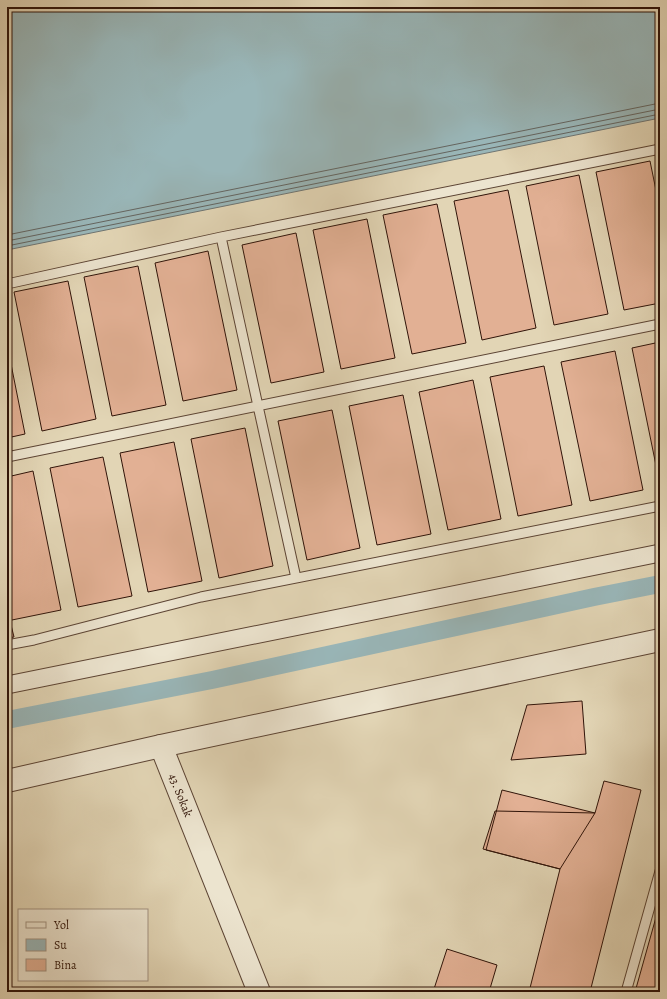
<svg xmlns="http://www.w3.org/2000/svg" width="667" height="999" font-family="Alegreya,serif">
<rect width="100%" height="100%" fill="#e2d5b5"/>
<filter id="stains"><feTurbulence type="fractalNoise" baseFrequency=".005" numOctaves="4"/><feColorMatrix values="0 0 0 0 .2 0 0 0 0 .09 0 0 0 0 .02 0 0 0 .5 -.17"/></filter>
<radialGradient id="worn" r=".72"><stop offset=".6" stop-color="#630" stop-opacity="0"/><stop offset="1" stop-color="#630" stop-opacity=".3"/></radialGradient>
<path fill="#99b6b8" stroke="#6f7572" d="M7 7H660V118L7 250Z"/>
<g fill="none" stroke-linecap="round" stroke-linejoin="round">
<path stroke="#646560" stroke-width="1" d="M7 235 660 103
M7 241 660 109
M7 246 660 114"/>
<path stroke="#99b6b8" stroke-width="18" d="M7 720 212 680 594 597 660 584"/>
</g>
<path fill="#e2b094" stroke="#301409" d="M650 161 660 210V303L624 310 596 172Z
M579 175 608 314 554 325 526 186Z
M508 190 536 328 482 340 454 201Z
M437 204 466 343 412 354 383 215Z
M367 219 395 358 341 369 313 230Z
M296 233 324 372 271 383 242 245Z
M208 251 237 390 183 401 155 263Z
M138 266 166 405 112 416 84 277Z
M68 281 96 419 42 431 14 292Z
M660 342V485L632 348Z
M7 344 25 434 7 438Z
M615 351 643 490 590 501 561 362Z
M544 366 572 505 518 516 490 377Z
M473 380 501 519 448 530 419 392Z
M403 395 431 534 377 545 349 406Z
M332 410 360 548 307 560 278 421Z
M245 428 273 566 219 578 191 439Z
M174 442 202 581 148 592 120 453Z
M103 457 132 596 78 607 50 468Z
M33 471 61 610 7 621V477Z
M7 625H11L14 637 7 638Z
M582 701 586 754 511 760 527 705Z
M604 781 641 790 590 992H529L560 869 486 850 502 790 595 813Z
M495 811 595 813 560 869 483 849Z
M660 903V992H635Z
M447 949 497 965 489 992H433Z"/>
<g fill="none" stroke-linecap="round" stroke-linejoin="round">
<defs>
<path id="service" d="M221 237 258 406 296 578
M7 284 221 237 660 149
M7 457 660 324
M7 645 34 640 201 597 660 506
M626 992 660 871"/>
<path id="minor" d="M7 685 660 553"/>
<g id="tertiary">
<path id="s1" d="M161 746 259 992"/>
<path d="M7 781 161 746 660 640"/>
</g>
</defs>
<use href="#service" stroke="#5c4434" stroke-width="11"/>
<use href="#minor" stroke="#5c4434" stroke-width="19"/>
<use href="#tertiary" stroke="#5c4434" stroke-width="24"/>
<use href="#service" stroke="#ece4cf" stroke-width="9"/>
<use href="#minor" stroke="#ece4cf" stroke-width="17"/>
<use href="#tertiary" stroke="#ece4cf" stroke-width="22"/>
</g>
<g text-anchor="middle" stroke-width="4" stroke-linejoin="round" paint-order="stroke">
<g font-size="12" fill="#301409" stroke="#ece4cf">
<text dy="4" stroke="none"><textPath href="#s1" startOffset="53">43. Sokak</textPath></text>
</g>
</g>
<rect width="667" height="999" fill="none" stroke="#e2d5b5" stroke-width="24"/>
<rect x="8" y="8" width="651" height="983" fill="none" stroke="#301409" stroke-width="2"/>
<rect x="12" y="12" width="643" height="975" fill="none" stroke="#301409"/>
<rect x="18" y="909" width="130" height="72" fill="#ece4cf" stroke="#a19180"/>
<rect x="26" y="922" width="20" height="6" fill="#ece4cf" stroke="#a19180"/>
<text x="54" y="929" font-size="12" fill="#301409">Yol</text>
<rect x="26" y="939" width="20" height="12" fill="#99b6b8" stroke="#a19180"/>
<text x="54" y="949" font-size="12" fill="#301409">Su</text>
<rect x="26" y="959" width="20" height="12" fill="#e2b094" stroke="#a19180"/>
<text x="54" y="969" font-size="12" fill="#301409">Bina</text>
<rect width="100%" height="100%" filter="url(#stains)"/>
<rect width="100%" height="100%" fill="url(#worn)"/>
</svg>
